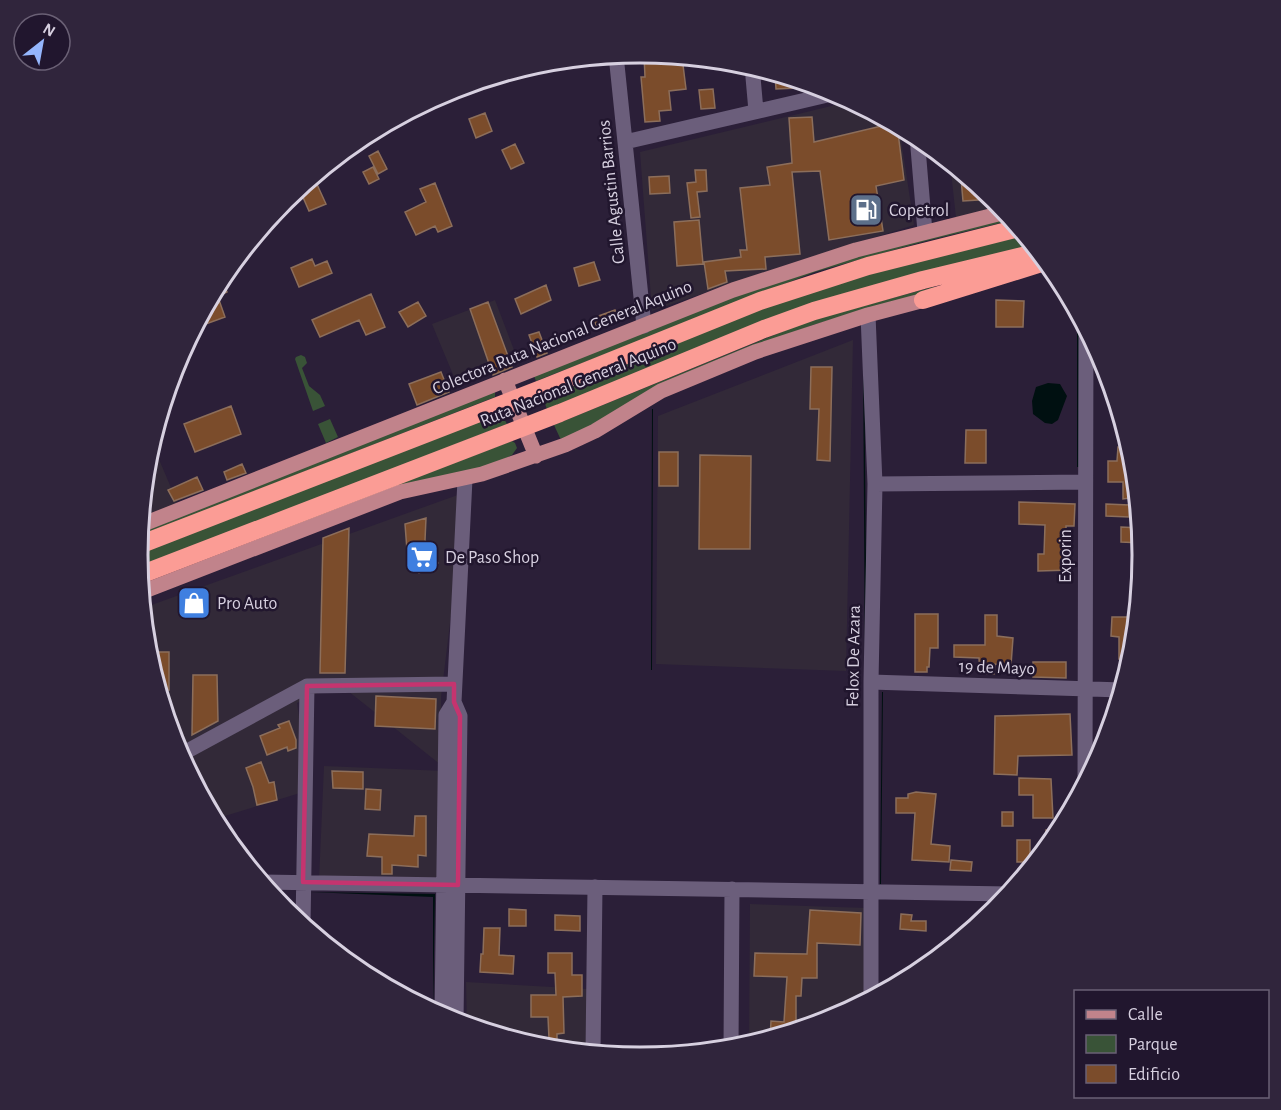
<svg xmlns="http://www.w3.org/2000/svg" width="1281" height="1110" font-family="'Alegreya Sans',sans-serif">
<rect width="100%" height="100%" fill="#2b1f38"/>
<path fill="#322938" d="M852 101 899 126 914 225 783 266 652 311 640 152Z
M950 162 996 200 1001 206 956 218Z
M495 300 514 350 454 377 432 324Z
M853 340 846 671 656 664 658 416Z
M152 443 178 504 142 518 148 457Z
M466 492 441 697V765L338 683 297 703 310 790 215 819 176 747 148 653 143 608Z
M324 766 445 771 444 891 319 880Z
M750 904 867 908 864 1002 832 1019 749 1045Z
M466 982 587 989V1052L542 1048 467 1025Z"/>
<path fill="#395337" d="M1010 217 1013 220 926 241 815 272 536 381 533 374 753 288 814 267Z
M1024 234 1035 247 867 288 547 409 542 396C648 354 753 308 861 275 914 258 970 248 1024 234Z
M933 287 935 288 933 290 813 325 682 375 593 425 562 439 560 438 554 425 811 320Z
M301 355 305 357 307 363 302 368 309 386 320 395 325 406 313 411 295 359 296 357Z
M495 391V397L140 536V530Z
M501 413 507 424 139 569 138 553Z
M330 419 338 437 326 443 318 424Z
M512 441 515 443 517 448 512 455 500 461 223 550Z"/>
<path fill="#001011" d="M1077 311 1079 315V467H1077Z
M863 343H864L867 679H865Z
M1048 383 1060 384 1067 396 1058 420 1052 424 1045 423 1033 414 1032 401 1036 387Z
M652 409H653L652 670H651Z
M882 692H883L881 884H880Z
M309 892 435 894 433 1011V897Z"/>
<path fill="#7b4c2b" stroke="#8c6e5b" stroke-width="1.5" d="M644 55 682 57 686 89 669 91 671 110 659 111 660 121 645 122 641 77H645Z
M775 73 796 80 797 88 776 89Z
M713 89 715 108 701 109 699 90Z
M485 113 492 131 476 138 469 119Z
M812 117 814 142 894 123 897 125 904 180 876 186 883 231 829 240 820 171 792 172 800 254 765 257 766 269 725 271 727 282 708 289 704 262 741 257 740 250H747L740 188 770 185 767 167 792 163 789 118Z
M515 144 524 163 511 169 502 150Z
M378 151 387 169 378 174 369 156Z
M373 167 379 179 369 184 363 172Z
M695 170H706L707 191 697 192 700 217 691 218 687 183 696 182Z
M669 176 670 193 650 194 649 177Z
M961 178H969L994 199 963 201Z
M315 180 326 204 309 211 299 188Z
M435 183 452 226 438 232 435 226 416 235 405 212 426 202 420 189Z
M699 220 703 264 677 266 674 222Z
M312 259 315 266 327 261 332 273 299 287 291 268Z
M594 262 600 280 579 286 574 268Z
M221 279 227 292 219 296 215 289Z
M546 285 551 300 521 314 515 299Z
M371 294 385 327 366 335 359 320 320 337 312 320Z
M219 300 225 317 195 328 207 304Z
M996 300 1024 301 1023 327H996Z
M418 302 426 316 408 327 399 312Z
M488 302 512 367 493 375 470 309Z
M615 310 619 321 598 329 593 318Z
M539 332 547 353 537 357 529 335Z
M811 367H832L830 461 817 460 819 409H810Z
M441 372 449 392 417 405 409 384Z
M231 406 241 434 195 452 184 424Z
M966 430H986V463H965Z
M1118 447 1131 448 1133 457 1137 497 1123 499V482H1108V461H1117Z
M659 452H678V486H659Z
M700 455 751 456 750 549H699Z
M242 464 246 473 227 480 224 472Z
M197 477 203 490 174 501 168 490Z
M1019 502 1075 504 1074 526H1066V553H1070L1071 570 1038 571V554H1044L1045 525 1019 524Z
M1106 504 1129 505V517L1106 516Z
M426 518 425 540 438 563 419 573 407 550 405 524Z
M1121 527 1140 528 1142 543 1121 542Z
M349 528 345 673H320L323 538Z
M915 614H938V648H930L929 667H927V672H915Z
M985 615H997V636L1013 638 1011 665 995 664 994 674 980 673 979 658 954 657V645H985Z
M1112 617H1137L1132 659H1119V637L1111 636Z
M147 652H169V690H159Z
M1033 662H1066V678L1033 677Z
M193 675H217L218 721 192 735Z
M376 696 436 699 435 729 375 726Z
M1070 714 1072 755 1018 756 1017 775 994 774 995 716Z
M289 721 296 740V748L288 751 287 747 267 755 260 736 280 728 278 725Z
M261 762 269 783 274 782 277 800 257 805 253 787 246 768Z
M332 771 363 772V789L333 788Z
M1019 778 1051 779 1053 818H1033V795H1019Z
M366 789 381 790 380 810 365 809Z
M916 792 936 794 931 844 950 846 949 862 912 860 915 813H896V798H908V794Z
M1002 812H1013V826H1002Z
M415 816H426V856L418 855V867L392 865V874H382V857L367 856 369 834 414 836Z
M1046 830 1060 831 1045 850Z
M1017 840H1030V862H1017Z
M951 860 972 862 971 871 950 870Z
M509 909 526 910V926H509Z
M810 910 861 913 860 945 817 943V978H802L801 996H796V1030L770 1038 771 1021 784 1022 787 977 754 976 755 953 807 954Z
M901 914 912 915 911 921H926V931L900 929Z
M555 915 580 916V931L555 930Z
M484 928H500L499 955 514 956 513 974 480 972 481 954H483Z
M548 953H572V975H582V996L563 997 564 1033 557 1034V1049L528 1043V1039H549L548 1017H531V995H556L555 973H548Z"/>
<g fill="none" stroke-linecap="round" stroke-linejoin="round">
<path stroke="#6b5e7b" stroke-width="15" d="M616 55 644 326
M752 66 756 111
M917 136 925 232
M625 142 836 93
M868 315 875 484 871 682V999
M875 484 1084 482
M871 682 1122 690
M454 702 460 716 456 1022
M180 755 307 686 454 684
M1085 785 1086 327
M262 882 1009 894
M303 925 307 686
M442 1016 446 715 454 702 465 479
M731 1049 732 889
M593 1053 595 887"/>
<path stroke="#c1838b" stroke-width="15" d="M505 380 536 456
M141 525 733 290 856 250 1006 212
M142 592 400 492 482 474 565 445 595 431 661 391 755 352 868 315 932 298"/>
<path stroke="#fb9c95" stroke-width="18" d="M923 300 1045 262
M139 545 549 386 760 301 868 266 1019 228
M140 575 560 413 764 329 814 311 923 280 1039 252"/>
</g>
<path fill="none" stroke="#c5346f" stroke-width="4.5" stroke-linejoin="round" d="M454 684V702L460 716 458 885 303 882 307 686Z"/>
<defs>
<symbol id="fuel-square" viewBox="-11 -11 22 22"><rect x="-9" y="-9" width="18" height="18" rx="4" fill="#5c6f8a" stroke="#21162e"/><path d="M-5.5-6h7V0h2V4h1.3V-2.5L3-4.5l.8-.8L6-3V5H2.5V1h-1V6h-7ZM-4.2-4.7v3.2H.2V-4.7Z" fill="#fff"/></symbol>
<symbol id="supermarket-square" viewBox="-11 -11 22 22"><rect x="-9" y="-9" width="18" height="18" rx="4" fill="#3f7fe0" stroke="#21162e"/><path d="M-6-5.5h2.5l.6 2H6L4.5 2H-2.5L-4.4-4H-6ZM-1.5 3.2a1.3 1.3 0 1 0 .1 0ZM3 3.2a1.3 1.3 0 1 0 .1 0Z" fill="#fff"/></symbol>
<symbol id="shop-square" viewBox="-11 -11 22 22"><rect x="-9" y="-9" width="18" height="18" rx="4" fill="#3f7fe0" stroke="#21162e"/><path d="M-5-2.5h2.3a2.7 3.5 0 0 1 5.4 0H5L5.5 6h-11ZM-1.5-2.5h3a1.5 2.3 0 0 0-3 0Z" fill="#fff"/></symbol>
</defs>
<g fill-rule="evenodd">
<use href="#fuel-square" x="847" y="191" width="38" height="38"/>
<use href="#supermarket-square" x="403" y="538" width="38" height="38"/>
<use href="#shop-square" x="175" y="584" width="38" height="38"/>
</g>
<g text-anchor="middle" stroke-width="5" stroke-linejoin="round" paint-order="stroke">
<g font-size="18" fill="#d7d0e0" stroke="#21162e">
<text transform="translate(611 192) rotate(-96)" y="6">Calle Agustin Barrios</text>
<text transform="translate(562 337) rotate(-22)" y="6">Colectora Ruta Nacional General Aquino</text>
<text transform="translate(578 382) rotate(-22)" y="6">Ruta Nacional General Aquino</text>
<text transform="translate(1065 556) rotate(-90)" y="6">Exporin</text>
<text transform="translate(853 656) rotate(-89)" y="6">Felox De Azara</text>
<text transform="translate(997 667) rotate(2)" y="6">19 de Mayo</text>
</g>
<g font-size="18" fill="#d7d0e0" stroke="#21162e" text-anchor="start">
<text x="889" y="216">Copetrol</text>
<text x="445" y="563">De Paso Shop</text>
<text x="217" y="609">Pro Auto</text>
</g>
</g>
<path d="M0 0H1281V1110H0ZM148 555a492 492 0 1 1 984 0a492 492 0 1 1-984 0Z" fill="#30253c" fill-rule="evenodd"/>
<path fill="none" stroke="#d7d0e0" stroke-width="3" d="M148 555a492 492 0 1 1 984 0a492 492 0 1 1-984 0Z"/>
<rect x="1074" y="990" width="195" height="108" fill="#21162e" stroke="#6a6075" stroke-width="1.5"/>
<rect x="1086" y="1010" width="30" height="9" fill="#c1838b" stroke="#6a6075" stroke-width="1.5"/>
<text x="1128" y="1020" font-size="18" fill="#d7d0e0">Calle</text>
<rect x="1086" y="1035" width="30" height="18" fill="#395337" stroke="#6a6075" stroke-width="1.5"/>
<text x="1128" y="1050" font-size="18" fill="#d7d0e0">Parque</text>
<rect x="1086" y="1065" width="30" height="18" fill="#7b4c2b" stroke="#6a6075" stroke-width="1.5"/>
<text x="1128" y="1080" font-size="18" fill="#d7d0e0">Edificio</text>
<g transform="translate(42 42) rotate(31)"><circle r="28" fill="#21162e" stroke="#6a6075" stroke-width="1.5"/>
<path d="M0-4.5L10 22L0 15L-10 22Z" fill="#95b6fd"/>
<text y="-9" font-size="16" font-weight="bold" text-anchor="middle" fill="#d7d0e0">N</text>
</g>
</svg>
